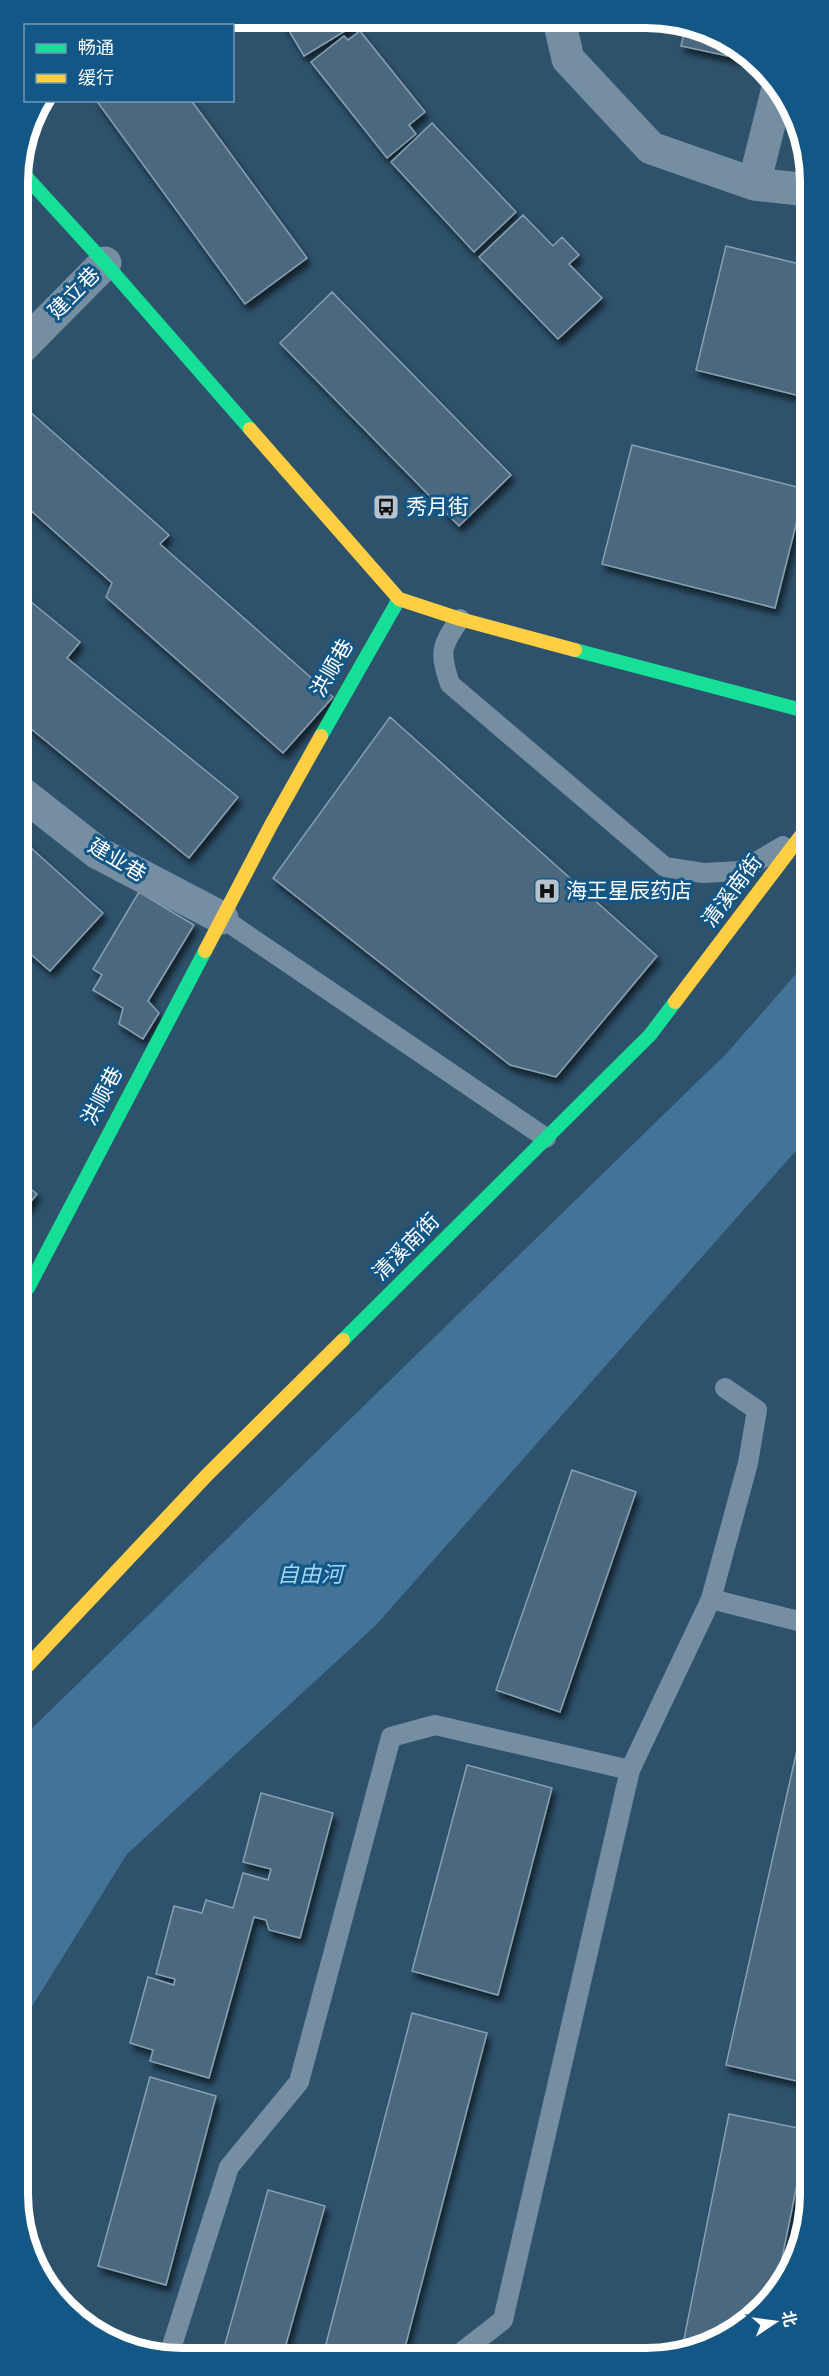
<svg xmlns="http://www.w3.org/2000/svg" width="829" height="2376" viewBox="0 0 829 2376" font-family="Ubuntu,'Noto Sans SC',sans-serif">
<defs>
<filter id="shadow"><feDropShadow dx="3.5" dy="6" stdDeviation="3" flood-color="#0009"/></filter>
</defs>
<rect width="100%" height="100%" fill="#2e526c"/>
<!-- water -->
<path fill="#437497" d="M809,959V1136L376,1625L127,1854L21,2024V1739L727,1053Z"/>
<!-- building -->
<path fill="#4b687e" stroke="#88a0b0" stroke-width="1.5" filter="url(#shadow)" d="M282,19H351L355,25L304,56Z
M686,25L742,55V59L681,46Z
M360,31L425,112L409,125L416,134L387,158L311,62L344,36L348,40Z
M96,100H191L307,258L245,304Z
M432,123L516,212L474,252L391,162Z
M523,215L553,246L562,237L579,255L569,264L602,298L558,339L479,257Z
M726,246L808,266V398L696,370Z
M332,292L511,475L459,526L280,343Z
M19,402L169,535L160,544L333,697L283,753L106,597L112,583L19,500Z
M632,445L805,489L775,608L602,564Z
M19,592L80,642L67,658L238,797L189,858L19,719V699L24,694L19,690Z
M390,717L657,956L556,1077L510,1065L273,878Z
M19,837L103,913L50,971L19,944Z
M139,892L194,925L148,1001L159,1013L143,1039L119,1024L123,1008L93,990L102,975L93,969Z
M20,1180L37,1194L20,1215Z
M572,1470L636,1492L560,1712L496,1690Z
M810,1692V2084L726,2065Z
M467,1765L552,1788L498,1995L412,1971Z
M261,1793L333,1813L300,1938L269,1930L266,1920L254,1917L209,2078L150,2061L153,2050L130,2043L148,1977L174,1985L175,1979L156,1974L174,1906L202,1913L206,1900L233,1908L243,1873L268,1880L271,1869L243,1862Z
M412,2013L487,2033L403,2355H368L326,2344Z
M150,2077L216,2096L166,2285L98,2266Z
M729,2114L808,2130L775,2293L770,2302L729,2336L681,2354Z
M268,2190L325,2206L283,2355H222Z"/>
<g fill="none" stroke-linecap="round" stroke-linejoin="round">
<!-- lane -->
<path stroke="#758ea2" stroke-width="20" d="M460,619C441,646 439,652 450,684L665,867L703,873L741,871L783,846
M222,918L546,1138
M711,1599L810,1624
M169,2355L229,2167L299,2082L391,1737L435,1725L630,1770
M458,2355L503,2320L630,1770L711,1599L748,1463L757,1410L725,1388"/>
<!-- street -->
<path stroke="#758ea2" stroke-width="33" d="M559,20L568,59L651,148L754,184L808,190
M754,184L777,92
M19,350L105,263
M19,791L98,853L222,918"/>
<!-- fast -->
<path stroke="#16e098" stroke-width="14" d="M19,169L105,263L250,429
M575,650L809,712
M321,736L399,599
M20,1291L28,1288L205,951
M343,1340L650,1035L675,1002"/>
<!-- slow -->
<path stroke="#ffcf43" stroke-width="14" d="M250,429L399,599L460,619L575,650
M205,951L271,825L321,736
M675,1002L803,833L809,822
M20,1674L207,1475L343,1340"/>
</g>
<!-- icons -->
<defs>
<symbol id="bus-square" viewBox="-11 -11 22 22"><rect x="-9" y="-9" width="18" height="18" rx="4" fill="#b6c2cc" stroke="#135787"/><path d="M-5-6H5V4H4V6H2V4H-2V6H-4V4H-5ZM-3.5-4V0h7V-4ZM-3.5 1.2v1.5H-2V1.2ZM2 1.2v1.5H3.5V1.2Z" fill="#111"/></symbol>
<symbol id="hospital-square" viewBox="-11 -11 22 22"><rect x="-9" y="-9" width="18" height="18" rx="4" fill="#b6c2cc" stroke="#135787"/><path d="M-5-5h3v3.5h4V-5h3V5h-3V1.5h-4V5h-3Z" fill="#111"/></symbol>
</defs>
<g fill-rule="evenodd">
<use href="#bus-square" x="371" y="492" width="30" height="30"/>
<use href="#hospital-square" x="532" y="876" width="30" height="30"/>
</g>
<g text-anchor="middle" stroke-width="6" stroke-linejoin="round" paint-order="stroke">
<!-- street labels -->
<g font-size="21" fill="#fff" stroke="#135787">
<text transform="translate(74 293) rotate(-45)" y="7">建立巷</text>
<text transform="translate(332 668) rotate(-60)" y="7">洪顺巷</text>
<text transform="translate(117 860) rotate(31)" y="7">建业巷</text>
<text transform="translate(732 891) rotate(-53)" y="7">清溪南街</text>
<text transform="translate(102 1096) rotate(-62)" y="7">洪顺巷</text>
<text transform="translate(406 1247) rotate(-45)" y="7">清溪南街</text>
</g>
<!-- poi labels -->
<g font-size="21" fill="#fff" stroke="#135787" text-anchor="start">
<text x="406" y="514">秀月街</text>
<text x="566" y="898">海王星辰药店</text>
</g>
<!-- water labels -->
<g font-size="22" font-style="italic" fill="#a4d6f7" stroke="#135787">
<text x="310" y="1582">自由河</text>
</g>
</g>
<!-- crop -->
<path d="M0 0H829V2376H0ZM182 28H646A154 154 0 0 1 800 182V2194A154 154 0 0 1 646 2348H182A154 154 0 0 1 28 2194V182A154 154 0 0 1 182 28Z" fill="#135787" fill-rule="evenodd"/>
<path fill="none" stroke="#fff" stroke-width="8" d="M182 28H646A154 154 0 0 1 800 182V2194A154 154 0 0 1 646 2348H182A154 154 0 0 1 28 2194V182A154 154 0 0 1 182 28Z"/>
<!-- legend -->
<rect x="24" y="24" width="210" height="78" fill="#135787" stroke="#719ab7" stroke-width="1.5"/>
<rect x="36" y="44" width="30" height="9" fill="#16e098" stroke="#719ab7" stroke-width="1.5"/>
<text x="78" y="54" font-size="18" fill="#ffffff">畅通</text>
<rect x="36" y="74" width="30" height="9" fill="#ffcf43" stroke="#719ab7" stroke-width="1.5"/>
<text x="78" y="84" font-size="18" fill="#ffffff">缓行</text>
<!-- north arrow -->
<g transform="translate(775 2322) rotate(77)" stroke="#135787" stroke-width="4.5" paint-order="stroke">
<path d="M0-4.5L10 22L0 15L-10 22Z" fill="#ffffff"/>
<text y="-9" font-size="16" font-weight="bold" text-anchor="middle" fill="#ffffff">北</text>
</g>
</svg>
